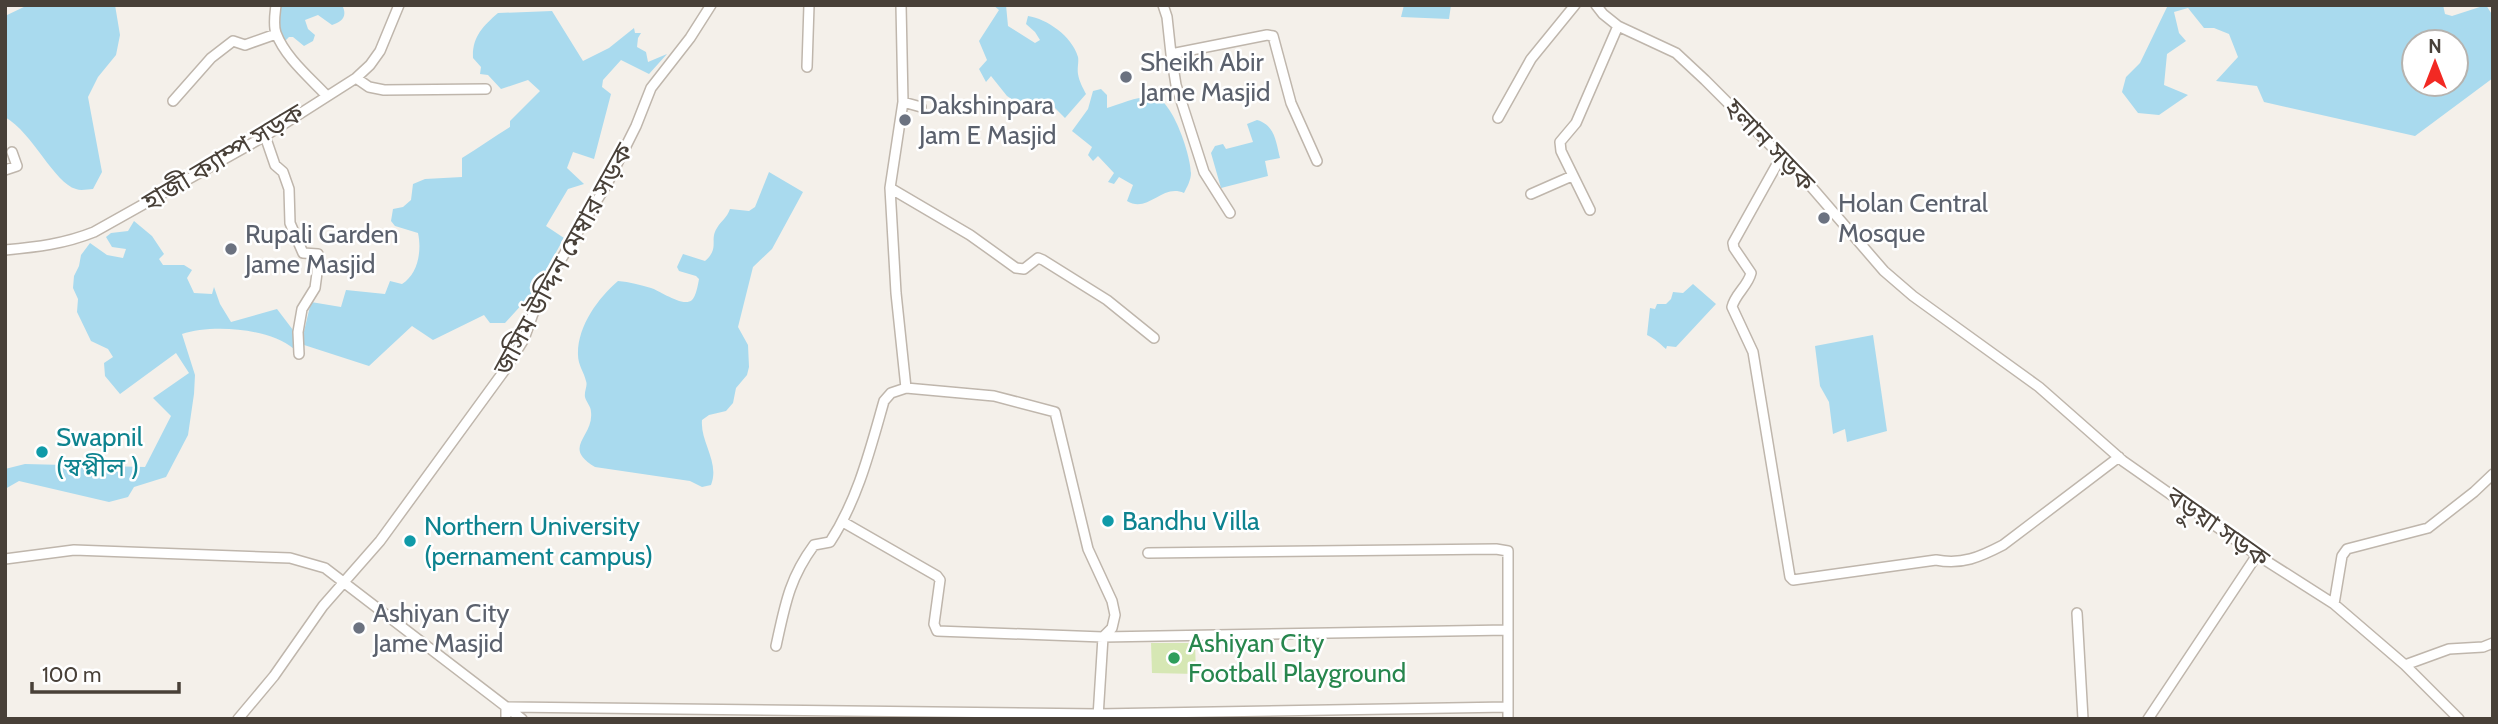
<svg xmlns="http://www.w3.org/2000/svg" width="2498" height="724" viewBox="0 0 2498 724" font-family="Cabin,'Noto Sans Bengali',sans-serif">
<rect width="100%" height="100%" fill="#f4f0ea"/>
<!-- green -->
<path fill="#d6e7b4" d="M1151,643H1195L1196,674L1152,673Z"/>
<!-- water -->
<path fill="#a9daee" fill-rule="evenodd" d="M28,5H115L120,35L116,55L98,77L88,97L102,172L93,189C88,189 81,191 76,189C54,183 33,133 5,117V16Z
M280,5H342C348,16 342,22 332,25L318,15L305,20L308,29L315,35L313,41L304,46L293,37H289L284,42L277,34Z
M993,5H1006L1008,26L1035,43L1040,40L1035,32L1026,24L1028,16C1047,19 1072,36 1078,57C1079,62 1077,68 1078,74C1079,81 1083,88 1086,94L1065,118L1055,108L1027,109L1007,96L991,76L986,82L979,69L987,60L979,41L999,10Z
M1404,5H1451L1449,19L1401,17Z
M2168,5H2443L2445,14L2452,16L2486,5L2493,16V78L2415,136L2264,102L2257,86L2216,81L2238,57L2229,34L2214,28H2204L2188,8L2174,12L2179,33L2186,41L2167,54L2164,85L2188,95L2159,115L2138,113L2122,92L2126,77L2140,63ZM2414,42H2456V84H2414Z
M552,11L583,61L609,48L634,28L635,33H641L638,38L637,47L646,52L648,62L667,54L649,74L621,60L603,80L602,87L611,94L594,159L573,152L567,168L584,184L568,189L546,226L564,238L535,290L505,323H490L484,315L433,340L412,326L369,366L301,344L311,302L341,307L346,290L385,294L390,281L402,284C418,274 422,251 418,233L395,226L391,221L393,209L403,207L411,200L413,184L425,179L462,177V158C479,148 493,137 510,127V121L540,91L528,80L501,89L488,75L480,74L481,67L473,58C472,37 483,26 498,13Z
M1101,89L1107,95V108C1120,104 1140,95 1155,97C1173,101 1191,156 1191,173C1191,180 1187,187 1184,193C1162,183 1148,214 1127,201L1133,185L1119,177L1114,184L1108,182L1114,173L1098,156L1093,161L1088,155L1092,147L1072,131L1088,109L1093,91Z
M1257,120C1275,125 1276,142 1280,158L1265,161L1268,176L1221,188L1211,153L1215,146L1223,144L1226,149L1253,142L1247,124Z
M769,172L803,192L772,249L753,267L738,327L748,345L749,367L747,375L736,388L733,403L726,411L709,415L702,420C700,442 720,462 711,485L702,487L690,481L595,467C561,447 594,437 591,412C591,406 586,402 585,397C584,391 588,386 586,381C584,372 578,365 578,355C577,327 598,298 618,281C630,282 640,285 651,288C659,290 683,308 692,300C696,296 698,285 699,279L696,276L679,271L677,267L683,254L705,261C720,248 709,240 717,228C721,221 727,218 730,209L749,211L755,207Z
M134,221L152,236L164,254L159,259L163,265H184L192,270L187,278L194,293L212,294L214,287L220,304L231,322L277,309L293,330L294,349C269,328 212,324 182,334L195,375L194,394L188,435L166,477L134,487L128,497L109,502L19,481L5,489V469L25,464L145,467L171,416L153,398L189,373L176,353L120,394L105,376L104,363L113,357L108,349L91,341L77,312L78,299L73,288L74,276L79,266L81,255L90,243L107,255L123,258L126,249L112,247L106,237L111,233L128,231Z
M1693,284L1716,304L1676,347L1667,346L1666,349C1659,343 1657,340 1647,335L1650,308L1655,309L1657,304H1666L1671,299L1673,292L1683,293Z
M1873,335L1887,431L1847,442L1845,429L1833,434L1829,402L1820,386L1815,346Z"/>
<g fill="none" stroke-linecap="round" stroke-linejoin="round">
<defs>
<path id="minor" d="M276,5C275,14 273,25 276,33C285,57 309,77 326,95
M1163,5L1167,17L1171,54L1267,35L1273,36L1291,103L1317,161
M1596,5L1603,14L1618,26L1676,53L1705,80L1808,183L1884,271L1913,296L2039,387L2123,461L2257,555L2334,604L2405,665L2459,719
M1171,54L1176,85L1204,172L1230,213
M807,67L809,5
M356,78L369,87L384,90L486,89
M173,101L211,58L233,41L245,45L276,34
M903,102L921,107
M1498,118L1531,59L1575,5
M265,136L275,165L283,172L289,189L290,223L303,253L318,254L319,258L315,288L302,309L298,332L299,354
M1781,157L1733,243L1734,248L1751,273C1748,286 1735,294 1732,307L1753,352L1790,577L1793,580L1936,560C1962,565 1980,557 2003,545L2119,457
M5,170L17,166L12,152
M890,188L970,235L1016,268L1024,269L1038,258L1043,260L1107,300L1154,338
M1531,194L1572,176
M1590,210L1561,151L1560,142L1576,123L1618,26
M5,250C37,247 64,244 94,232L265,136L356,78L370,65L380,51L399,5
M906,388L994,396L1055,412L1088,549L1112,601L1115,615L1112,628L1103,637L1098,717
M843,522L937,576L940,580L934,624L937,631L1103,637L1508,630
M1148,553L1496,549L1508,551V719
M5,559L74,550L290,558L325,568L522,719
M2334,604L2342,556L2347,549L2428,528L2474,492L2493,474
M2077,613L2083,719
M776,646C785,605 789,579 814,545L830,542C858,499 870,450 884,401L891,393L906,388L896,293L890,188L903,102L901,5
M2405,665L2449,649L2483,647L2493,643
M238,719L274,676L323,606L380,541L504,371L524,339L540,294L607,184L636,126L651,88L690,38L711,5
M506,719V707L1098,714L1508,707
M2148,719L2257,555"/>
</defs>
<!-- minor casing -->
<use href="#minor" stroke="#bfb6ac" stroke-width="12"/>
<!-- minor -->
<use href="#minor" stroke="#fff" stroke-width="9"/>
</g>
<!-- markers -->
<g fill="#6b7280" stroke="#fff" stroke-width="2.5">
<circle cx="1126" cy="77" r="7"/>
<circle cx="905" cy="120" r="7"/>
<circle cx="1824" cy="218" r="7"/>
<circle cx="231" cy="249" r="7"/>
<circle cx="359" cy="628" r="7"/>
</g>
<g fill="#0f9aa8" stroke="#fff" stroke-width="2.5">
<circle cx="42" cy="452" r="7"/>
<circle cx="1108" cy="521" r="7"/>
<circle cx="410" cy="541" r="7"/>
</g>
<circle fill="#2e9e5b" stroke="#fff" stroke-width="2.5" cx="1174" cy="658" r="7"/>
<g text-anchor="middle" stroke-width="5" stroke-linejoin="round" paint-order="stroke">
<!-- worship labels -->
<g font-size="26" fill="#5b616d" stroke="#fff" text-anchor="start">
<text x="1140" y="71">Sheikh Abir<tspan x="1140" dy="30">Jame Masjid</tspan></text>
<text x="919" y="114">Dakshinpara<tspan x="919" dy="30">Jam E Masjid</tspan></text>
<text x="1838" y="212">Holan Central<tspan x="1838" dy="30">Mosque</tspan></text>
<text x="245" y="243">Rupali Garden<tspan x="245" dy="30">Jame Masjid</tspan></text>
<text x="373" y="622">Ashiyan City<tspan x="373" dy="30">Jame Masjid</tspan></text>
</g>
<!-- street labels -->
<g font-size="26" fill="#484038" stroke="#fff">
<text transform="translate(1770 145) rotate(46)" y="9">হলান সড়ক</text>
<text transform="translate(223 157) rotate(-31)" y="9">হাজী ক্যাম্প সড়ক</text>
<text transform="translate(563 259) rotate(-61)" y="9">জসিম উদ্দিন মেম্বার সড়ক</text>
<text transform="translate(2218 527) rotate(35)" y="9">বড়ুয়া সড়ক</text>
</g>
<!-- culture labels -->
<g font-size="26" fill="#0d838f" stroke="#fff" text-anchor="start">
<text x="56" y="446">Swapnil<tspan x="56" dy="30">(স্বপ্নীল )</tspan></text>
<text x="1122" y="530">Bandhu Villa</text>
<text x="424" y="535">Northern University<tspan x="424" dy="30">(pernament campus)</tspan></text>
</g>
<!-- leisure labels -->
<g font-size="26" fill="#27864d" stroke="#fff" text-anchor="start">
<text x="1188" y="652">Ashiyan City<tspan x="1188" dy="30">Football Playground</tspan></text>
</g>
</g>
<!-- border -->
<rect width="2498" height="724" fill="none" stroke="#484038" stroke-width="14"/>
<!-- north arrow -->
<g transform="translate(2435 63)"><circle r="33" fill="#ffffff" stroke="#b6b3af" stroke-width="2"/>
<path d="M0-5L12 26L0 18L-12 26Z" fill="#f22923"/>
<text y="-10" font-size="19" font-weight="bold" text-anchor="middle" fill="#484038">N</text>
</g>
<!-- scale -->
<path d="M32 682v10h147v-10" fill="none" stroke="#484038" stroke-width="3.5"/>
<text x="42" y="682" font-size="21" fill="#484038" stroke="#ffffff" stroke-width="5" paint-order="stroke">100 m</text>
</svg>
